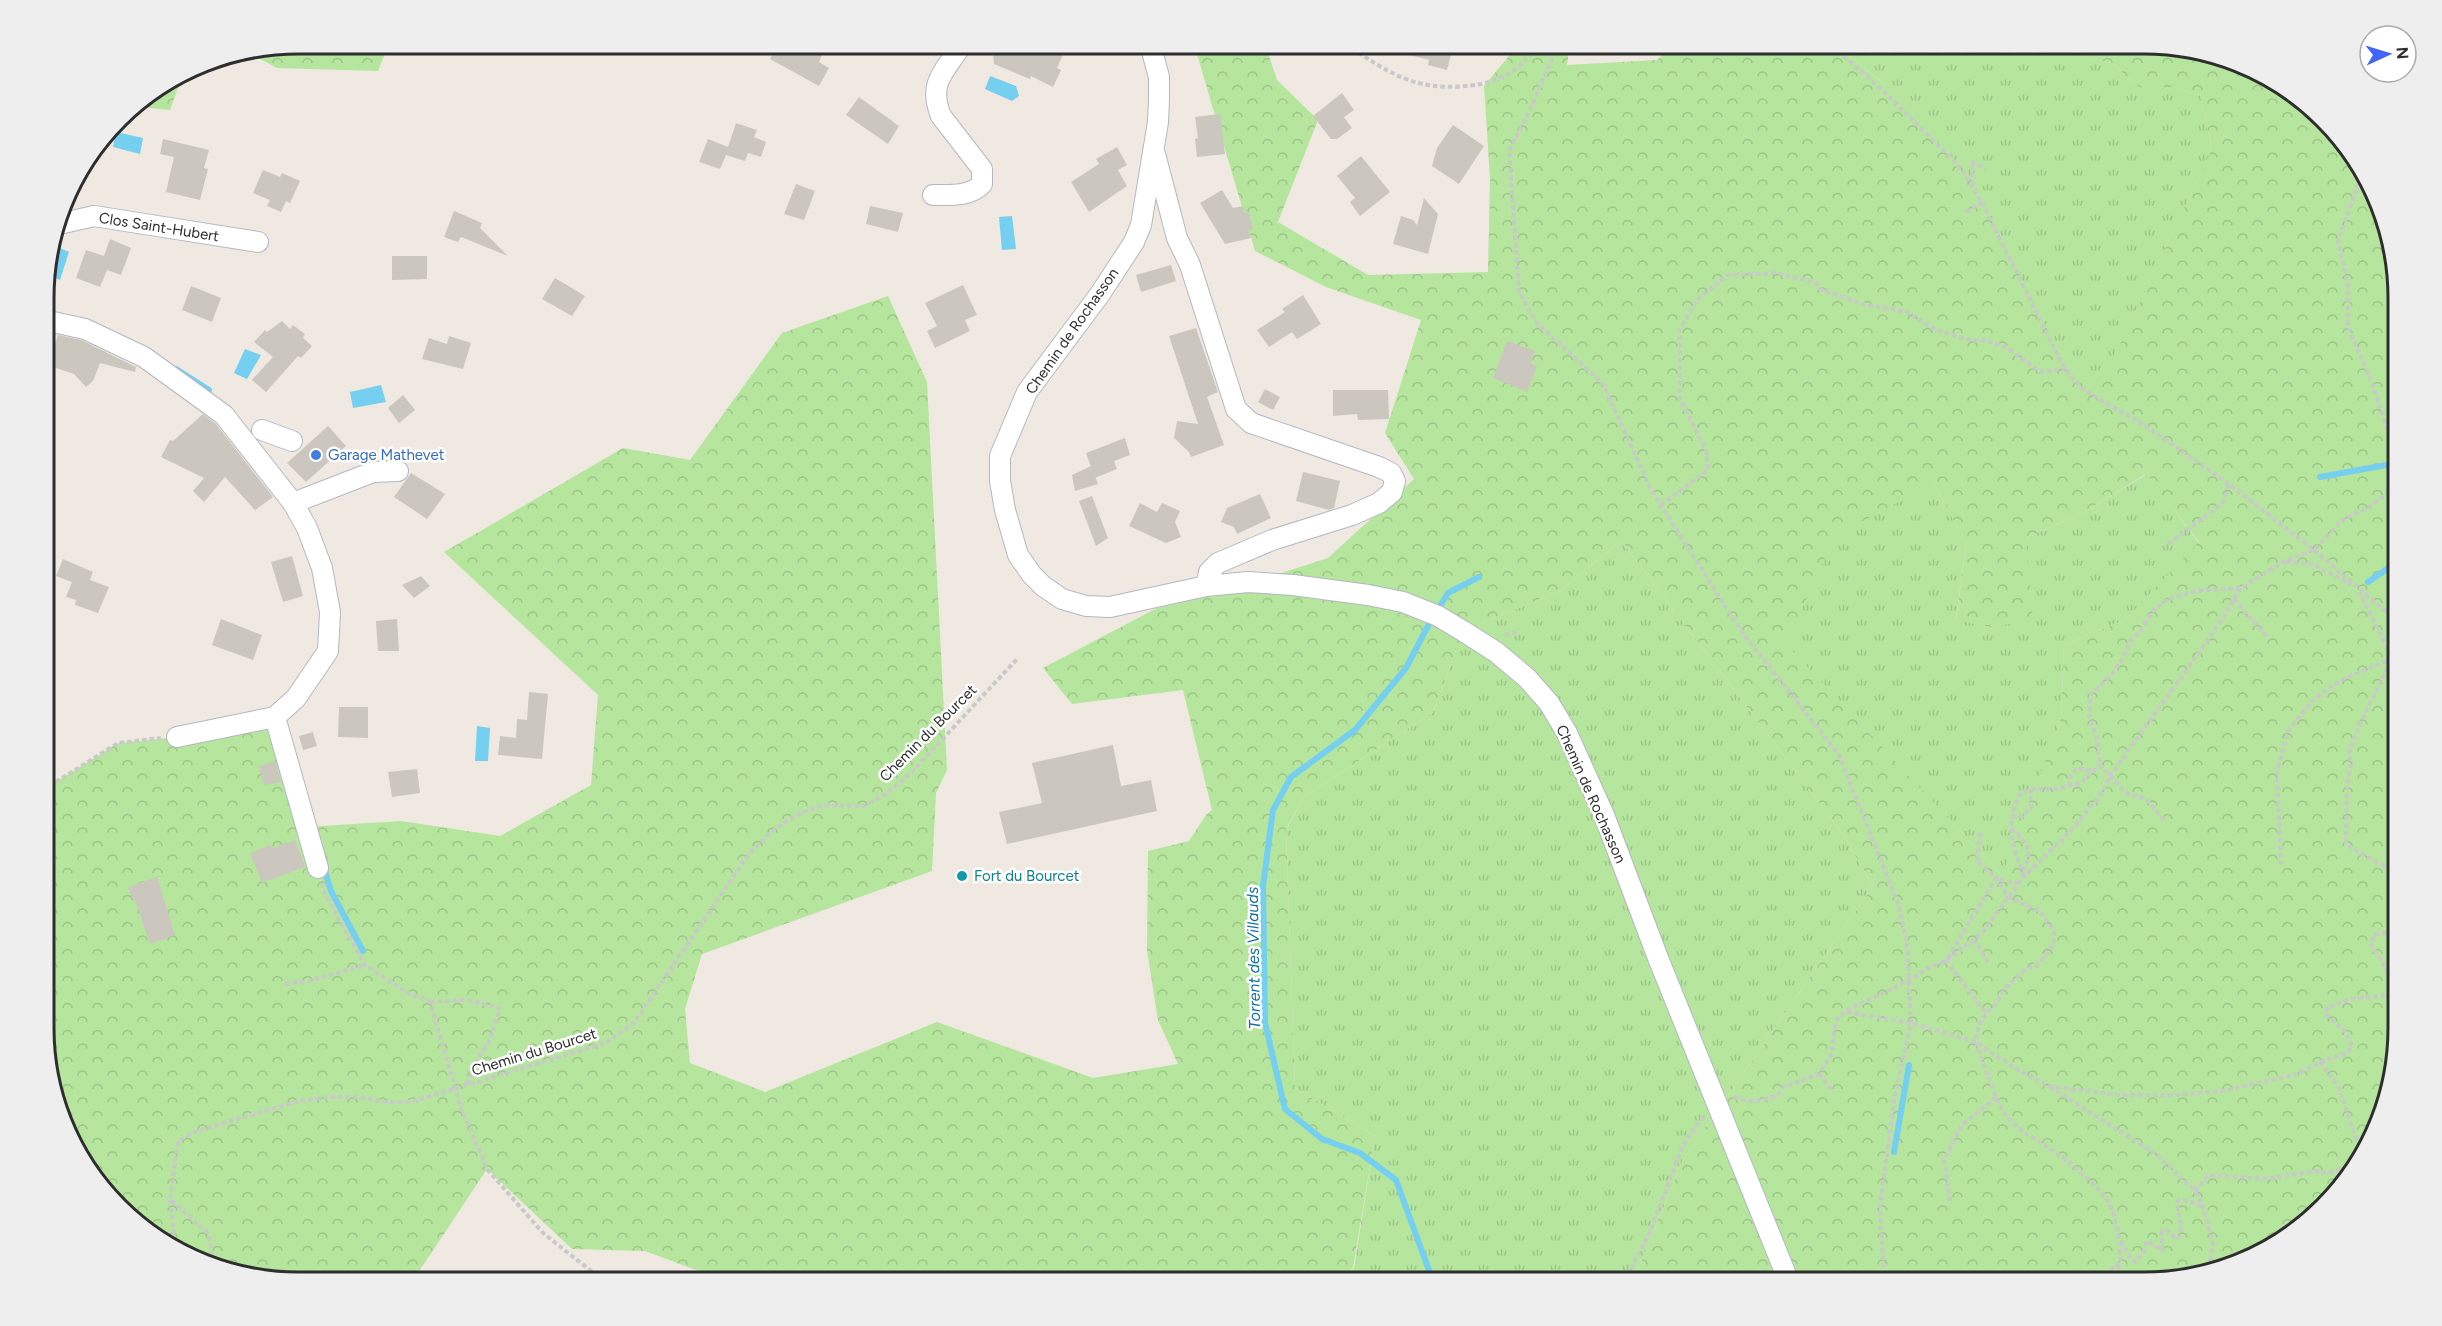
<svg xmlns="http://www.w3.org/2000/svg" width="2442" height="1326" viewBox="0 0 2442 1326" font-family="Figtree,sans-serif">
<defs>
<pattern id="grass-tufts" width="24" height="20" patternUnits="userSpaceOnUse" patternTransform="scale(1.5)"><rect width="24" height="20" fill="#b6e59e"/><path d="M3 7l-1-3M5 7V3M7 7l1-3M15 17l-1-3M17 17v-4M19 17l1-3" fill="none" stroke="#9dc588"/></pattern>
<pattern id="forest-crowns" width="20" height="18" patternUnits="userSpaceOnUse" patternTransform="scale(1.5)"><rect width="20" height="18" fill="#b6e59e"/><path d="M2 6a3 3 0 1 1 6 0M12 15a3 3 0 1 1 6 0" fill="none" stroke="#9dc588"/></pattern>
</defs>
<rect width="100%" height="100%" fill="#efe9e1"/>
<!-- grass -->
<path fill="url(#grass-tufts)" d="M1835,44H2082V57L2112,63L2139,87H2174L2200,95L2212,149L2096,396L2058,350L1884,84Z
M2147,474L2199,543L2125,620L2064,645L2061,719L2003,877L1785,644L1835,535L1934,483L1966,544L1956,619L1990,627L2026,538L2083,513Z
M1621,540L1842,833L1873,886L1682,1162L1633,1282H1341L1354,1268L1375,1136L1295,1088L1286,830L1304,797L1433,712L1463,631L1562,590Z"/>
<!-- forest -->
<path fill="url(#forest-crowns)" fill-rule="evenodd" d="M298,44H389L378,71L277,68L249,53Z
M1194,44H1265L1277,80L1318,120L1278,222L1368,275L1488,272L1490,178L1484,86L1519,44H1570L1567,65L1657,60L1675,44H1835L1884,84L1969,175L2058,350L2096,395L2212,149L2200,95L2174,87H2139L2112,63L2081,57L2082,44H2144L2257,70L2312,107L2355,156L2396,265L2398,1029L2372,1141L2335,1196L2285,1240L2226,1269L2161,1282H1633L1682,1162L1873,886L1842,833L1621,540L1562,590L1463,631L1433,712L1304,797L1286,829L1295,1088L1375,1136L1353,1268L1341,1282H728L645,1251L572,1249L487,1169L412,1282H298L185,1256L130,1220L87,1170L46,1062L45,792L51,785L118,743L177,737L278,712L306,827L401,821L500,836L591,785L598,695L444,552L623,448L690,460L782,333L888,296L927,382L947,770L936,793L932,871L702,954L685,1009L690,1063L765,1092L937,1022L1093,1078L1178,1064L1158,1020L1147,950L1148,851L1189,841L1206,815L1212,810L1183,690L1072,704L1043,668L1157,608L1210,596L1328,558L1414,479L1385,433L1421,320L1326,287L1255,251ZM2146,474L2199,542L2125,620L2064,645L2061,719L2002,876L1786,644L1835,536L1934,483L1966,544L1956,620L1990,627L2033,620L2026,538L2083,513Z
M183,74L170,110L130,106Z"/>
<!-- water -->
<path fill="#75cff0" d="M990,76L1016,86L1019,96L1012,101L985,89Z
M116,132L143,138L140,154L113,147Z
M1012,216L1016,249L1002,250L999,217Z
M55,246L69,252L60,280L46,274Z
M245,349L261,355L247,379L234,373Z
M381,385L386,402L353,408L350,392Z
M477,726L490,728L488,761H475Z"/>
<g fill="none" stroke-linecap="round" stroke-linejoin="round">
<!-- stream -->
<path stroke="#75cff0" stroke-width="6" d="M176,369L209,390
M2320,477L2397,463
M2368,582L2397,562
M1440,606L1448,593L1479,577
M1428,626L1406,668L1355,730L1291,777L1273,810L1263,886L1265,1023L1285,1109L1322,1139L1360,1153L1396,1180L1430,1273L1429,1282
M324,868L331,891L363,951
M1894,1152L1909,1065
M1890,1282L1891,1278"/>
</g>
<!-- building -->
<path fill="#cbc7bf" d="M778,44H799L822,55L819,62L829,68L819,86L770,59Z
M996,44H1012L1041,55L1047,44L1064,52L1057,68L1061,70L1053,87L1031,76L1030,79L994,64L993,50Z
M1387,44H1454L1447,70L1428,65L1429,60L1386,49Z
M1342,93L1354,110L1344,117L1352,128L1337,139H1331L1313,116Z
M859,97L899,126L888,144L846,115Z
M1220,114L1225,154L1197,157L1195,139L1198,138L1195,117Z
M736,123L757,130L754,137L766,142L761,157L748,153L745,161L726,155L720,169L699,162L708,139L728,147Z
M1453,125L1484,146L1459,184L1432,166L1437,148Z
M163,139L209,150L204,168L208,169L200,200L166,192L174,157L160,154Z
M1117,147L1127,165L1118,170L1127,186L1089,212L1071,182L1099,164L1096,159Z
M1361,156L1390,192L1360,216L1350,202L1355,198L1337,176Z
M263,170L280,177L282,173L300,181L290,203L286,201L281,212L267,206L270,200L253,193Z
M796,184L815,191L804,220L784,214Z
M1222,190L1233,208L1243,206L1244,213L1249,212L1253,230L1249,231L1251,238L1225,244L1200,203Z
M1424,198L1438,214L1428,254L1393,244L1401,216L1413,220L1417,225Z
M870,206L903,213L898,232L866,224Z
M454,211L482,223L480,228L508,256L461,237L458,242L444,237Z
M110,239L131,248L121,275L107,270L100,287L76,278L86,250L104,256Z
M392,256H427V279L392,280Z
M1171,265L1176,281L1141,292L1136,275Z
M555,278L585,296L572,316L542,299Z
M963,285L977,315L965,320L970,331L935,348L927,331L937,326L925,303Z
M191,286L221,298L212,322L182,310Z
M1303,295L1321,324L1297,339L1292,332L1269,347L1257,330L1285,312L1282,309Z
M282,321L290,329L293,325L305,334L303,338L312,346L301,358L298,356L266,392L252,380L273,357L254,342L265,330L267,332Z
M1196,328L1218,392L1207,397L1224,445L1191,457L1189,452L1174,438L1177,421L1198,424L1169,336Z
M58,335L81,340L136,367L135,372L100,363L93,381L86,387L74,374L44,364V344L54,347Z
M449,336L471,343L463,369L422,359L429,338L447,344Z
M1507,341L1535,351L1531,363L1537,366L1527,392L1493,378Z
M1265,389L1280,397L1273,410L1258,402Z
M1333,390H1388L1389,419L1358,420L1357,414L1333,416Z
M403,395L415,410L399,423L388,408Z
M203,414L216,424L273,497L255,510L225,477L204,502L193,491L204,478L161,457L170,440L173,441Z
M328,426L346,446L306,482L287,463Z
M1125,438L1130,455L1114,461L1117,469L1095,478L1086,453Z
M1091,466L1098,484L1075,491L1072,475Z
M1303,472L1340,481L1334,508L1329,510L1296,501Z
M411,473L445,494L427,519L394,497Z
M1260,494L1271,518L1237,534L1234,527L1221,522L1227,508Z
M1092,496L1108,538L1096,546L1079,501Z
M1140,503L1157,512L1162,503L1180,511L1175,522L1181,537L1166,543L1129,526Z
M292,556L303,596L283,602L271,562Z
M63,559L93,572L90,580L109,587L98,613L75,605L76,600L66,597L72,582L56,576Z
M421,576L430,586L414,598L402,585Z
M221,619L262,635L253,660L212,645Z
M397,619L399,651H378L376,621Z
M529,692L548,694L542,759L498,755L500,736L516,738L517,719L527,720Z
M339,707H368V738L338,737Z
M313,732L317,746L303,750L299,736Z
M1113,745L1121,786L1151,780L1157,811L1007,844L999,812L1042,803L1032,763Z
M275,761L281,782L264,785L259,766Z
M417,769L420,793L392,797L388,772Z
M295,840L305,867L262,883L250,853L271,845L272,848Z
M157,877L175,935L150,944L135,900L133,901L128,887Z"/>
<g fill="none" stroke-linecap="round" stroke-linejoin="round">
<defs>
<path id="minor" d="M1150,44L1159,77V99L1158,122L1141,225L1134,242L1100,294L1027,392L1000,456V481L1005,510L1018,555L1032,575L1043,586L1062,599L1086,606L1110,607L1206,586L1248,582L1293,585L1368,595L1403,602L1438,616L1463,631L1496,652L1527,678L1549,703L1567,733L1604,815L1658,958L1789,1282
M1155,154L1177,238L1190,265L1236,409L1251,423L1379,467L1391,473L1395,481L1392,492L1379,503L1352,515L1272,540L1218,563L1209,572L1206,586
M933,195C949,195 970,197 982,184V169L941,116C927,81 946,71 962,44
M59,224L94,216L258,242
M44,320L85,329L144,357L224,415L293,503L307,528L322,568L330,612L328,651L296,698L275,717L177,737
M262,430L292,441
M293,503L373,472L398,471
M275,717L318,868"/>
</defs>
<!-- minor casing -->
<use href="#minor" stroke="#b4b7c1" stroke-width="22"/>
<!-- path -->
<path stroke="#c9c9c9" stroke-width="4" stroke-dasharray="4.5 3" stroke-linecap="butt" d="M1346,44C1387,72 1414,91 1466,86C1479,85 1494,82 1506,75C1520,68 1529,55 1540,44
M1558,44L1530,110L1509,151L1519,292L1537,323L1603,384L1650,488L1741,631L1839,755L1899,906L1907,944L1911,1023L1894,1101L1880,1205L1884,1282
M1825,44L1838,51L1883,91L1952,159L1964,173L1982,203L2061,362L2073,379L2087,392L2144,425L2229,484L2314,550L2397,621
M1973,185L1972,162L1986,169
M1966,212L1982,203
M1661,505L1708,470L1706,450L1680,399V330L1697,300L1727,275L1777,273L1817,283L1820,289L1863,304L1906,312L1936,330L1973,341L1980,339L2006,347L2040,372L2065,369
M2168,544L2222,504L2229,484
M2286,562L2313,564L2351,585
M2359,591L2397,668
M2234,599L2268,638
M1505,635L1517,632
M2397,657L2392,659L2359,725L2349,753L2351,765L2347,786L2346,843C2362,857 2381,862 2398,874
M2069,786L2070,777L2077,768L2095,771
M45,792L51,785L118,743L161,738
M2011,817L2022,816L2031,807V789
M2164,820L2146,799L2126,793L2100,765L2097,738L2089,716L2091,694L2110,676L2121,661L2130,642L2141,630L2152,612L2167,599L2196,591L2241,588L2283,562L2314,550L2342,520L2369,507L2388,493L2395,472L2393,447L2373,385L2348,327V285L2338,241L2362,173
M2011,829C2029,843 2034,852 2022,872
M1980,833L1977,861L1996,878L2008,897L2040,911L2054,932V943L2040,962L2022,972L2004,989L1996,1004L1986,1013
M2281,865L2277,772L2288,731L2314,699L2343,679L2392,659
M2024,876C2011,842 2006,830 2019,795L2031,789H2059L2081,783L2100,765
M322,883L325,894L365,965L408,993L430,1002L461,1108L487,1169L543,1233L605,1282
M2019,883L2007,882L1996,878L1946,961L1986,1013C1971,1036 1976,1044 1985,1068C1992,1085 1997,1104 2008,1118C2020,1132 2035,1138 2049,1148C2069,1162 2093,1180 2107,1200C2118,1217 2119,1243 2121,1262L2096,1282
M1974,939L1988,962
M285,984L309,981L365,965
M430,1002L466,1000L500,1008L490,1040L479,1057L466,1085
M1847,1012L1911,1023L1975,1042L2017,1069L2048,1086L2119,1095H2174L2222,1091L2298,1074L2320,1062L2348,1053L2352,1046L2346,1032L2325,1014L2327,1007L2352,999L2382,996L2392,989C2389,965 2380,963 2370,943L2375,934L2398,932
M2320,1062L2339,1088L2350,1122L2363,1154
M1819,1074L1834,1092
M2050,1087L2156,1154L2195,1191L2203,1207L2213,1244L2209,1267L2202,1274
M1734,1097L1748,1101L1763,1100L1778,1095L1783,1087L1819,1074L1831,1055L1836,1021L1845,1011L1908,981L1930,967L1946,961L1982,933L2024,876L2066,836L2100,796L2110,776L2211,636L2241,588
M2195,1191L2209,1175L2266,1179L2315,1171L2329,1173L2348,1166L2360,1148
M170,1200L174,1228L173,1248
M1950,1201L1944,1160L1962,1125L1997,1097
M2121,1241L2131,1259L2135,1262L2143,1253L2147,1241L2162,1250V1231H2167L2177,1239C2186,1227 2176,1214 2177,1201L2185,1200L2203,1207
M213,1263L209,1234L170,1199L178,1141L197,1131L299,1101L329,1097H358L384,1102H411L605,1043L634,1023L748,855L777,827L801,813L823,805L863,806L885,795L912,772L1018,658
M1624,1282L1649,1234L1683,1145L1704,1116
M2110,1282L2119,1266"/>
<!-- minor -->
<use href="#minor" stroke="#fff" stroke-width="20"/>
</g>
<!-- markers -->
<circle fill="#3f7fe0" stroke="#fff" stroke-width="2" cx="316" cy="455" r="6"/>
<circle fill="#0f9aa8" stroke="#fff" stroke-width="2" cx="962" cy="876" r="6"/>
<g text-anchor="middle" stroke-width="5" stroke-linejoin="round" paint-order="stroke">
<!-- street labels -->
<g font-size="15" fill="#2e2e2e" stroke="#fff">
<text transform="translate(159 227) rotate(9)" y="5">Clos Saint-Hubert</text>
<text transform="translate(1072 331) rotate(-55)" y="5">Chemin de Rochasson</text>
<text transform="translate(928 733) rotate(-45)" y="5">Chemin du Bourcet</text>
<text transform="translate(1591 794) rotate(66)" y="5">Chemin de Rochasson</text>
<text transform="translate(534 1052) rotate(-17)" y="5">Chemin du Bourcet</text>
</g>
<!-- shop labels -->
<g font-size="15" fill="#366cbe" stroke="#fff" text-anchor="start">
<text x="328" y="460">Garage Mathevet</text>
</g>
<!-- culture labels -->
<g font-size="15" fill="#0d838f" stroke="#fff" text-anchor="start">
<text x="974" y="881">Fort du Bourcet</text>
</g>
<!-- water labels -->
<g font-size="16" font-style="italic" fill="#0d6fa3" stroke="#fff">
<text transform="translate(1253 958) rotate(-91)" y="6">Torrent des Villauds</text>
</g>
</g>
<!-- crop -->
<path d="M0 0H2442V1326H0ZM298 54H2144A244 244 0 0 1 2388 298V1028A244 244 0 0 1 2144 1272H298A244 244 0 0 1 54 1028V298A244 244 0 0 1 298 54Z" fill="#eee" fill-rule="evenodd"/>
<path fill="none" stroke="#2e2e2e" stroke-width="3" d="M298 54H2144A244 244 0 0 1 2388 298V1028A244 244 0 0 1 2144 1272H298A244 244 0 0 1 54 1028V298A244 244 0 0 1 298 54Z"/>
<!-- north arrow -->
<g transform="translate(2388 54) rotate(86)"><circle r="28" fill="#ffffff" stroke="#ababab" stroke-width="1.5"/>
<path d="M0-4.5L10 22L0 15L-10 22Z" fill="#4264fb"/>
<text y="-9" font-size="16" font-weight="bold" text-anchor="middle" fill="#2e2e2e">N</text>
</g>
</svg>
